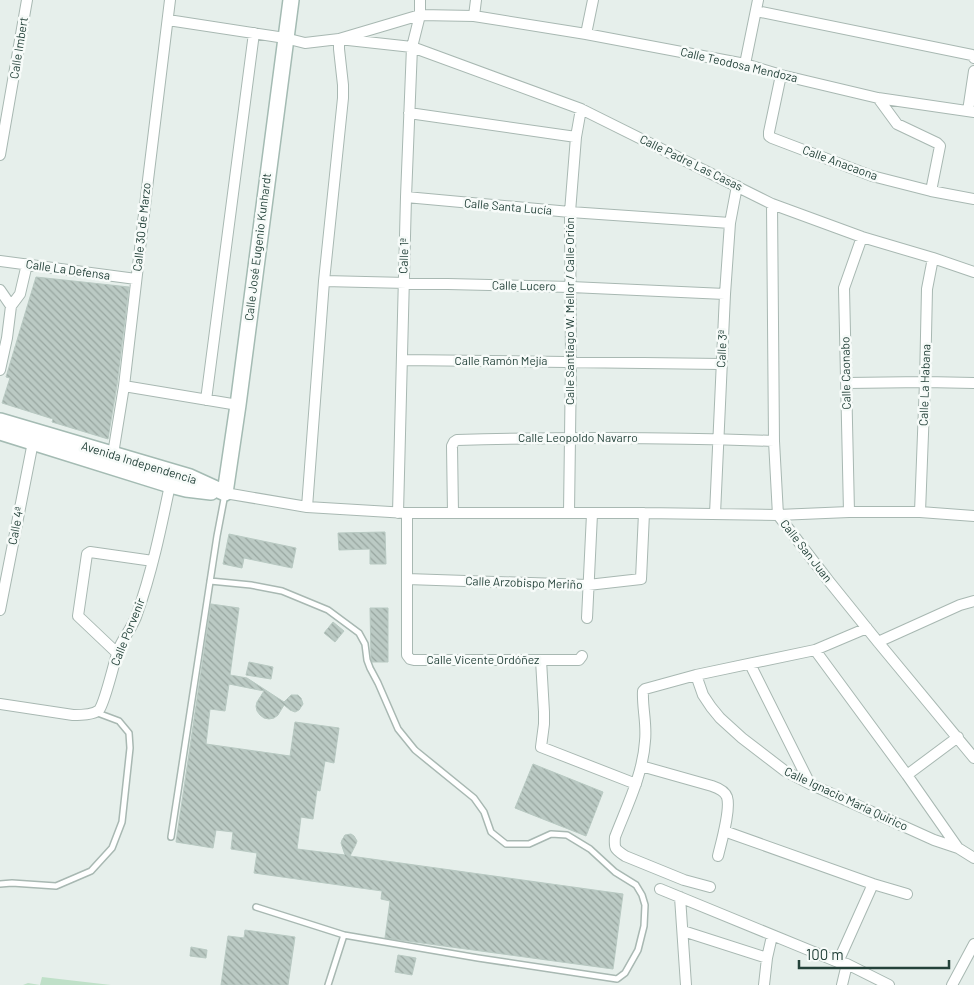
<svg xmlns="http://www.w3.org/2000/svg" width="974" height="985" viewBox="0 0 974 985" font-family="Barlow,sans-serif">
<defs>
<pattern id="building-back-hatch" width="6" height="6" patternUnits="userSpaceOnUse" patternTransform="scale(1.25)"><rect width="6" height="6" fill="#bbcac4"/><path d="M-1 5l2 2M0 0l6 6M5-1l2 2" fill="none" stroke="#98a6a0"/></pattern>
</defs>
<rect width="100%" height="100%" fill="#e6efeb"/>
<!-- pitch -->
<path fill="#bfe0c8" d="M42,977L111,985H23L28,983L40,985Z"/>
<!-- building -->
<path fill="url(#building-back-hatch)" stroke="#b8c9c2" d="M36,277L129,287L117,385L108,439L52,422L53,419L2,403L10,378L6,377Z
M385,532L386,564H370V549L339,550L338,533Z
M229,534L296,548L292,568L244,558L242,568L223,564Z
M211,604L239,608L230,675L247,678L284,702L291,695H298L301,698L303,704L299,710L295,712L290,710L284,705L278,715L274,718L269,719L264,718L260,715L257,711L256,706L257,702L264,691L229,684L225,711L210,709L206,744L290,756L295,722L339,728L334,763L325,761L320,791L317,790L313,819L301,817L297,849L345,855L341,843L342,840L345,835L351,834L354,836L357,841L356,844L350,856L623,894L613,969L385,938L390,901L381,899L382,891L254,873L257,853L231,849L233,832L216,830L213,848L176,842Z
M370,608H388V662H372L371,659Z
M333,622L344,631L335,642L324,633Z
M249,662L273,667L271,679L246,675Z
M533,764L603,792L586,836L515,808Z
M245,930L295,937L288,985H221L228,936L244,938Z
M191,947L207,950L206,958L190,956Z
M398,955L416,958L412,975L395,972Z"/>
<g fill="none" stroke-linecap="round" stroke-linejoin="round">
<defs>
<path id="lane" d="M210,581L251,585L282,591L328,610L359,633L365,644L367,660L370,668L378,683L398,729L415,750L474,798L484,812L491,832L506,844H529L551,834L567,835L590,849L615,872L636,885L642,895L645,905L644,926L638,950L625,973L617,979L478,958L344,935L256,907
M171,837L217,536L225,494
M0,884L12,883L56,886L91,871L112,848L122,822L130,748L129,733L119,721L95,712
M328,985L344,935"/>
<path id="street" d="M756,11L972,55L974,58
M474,16L476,0
M168,20L285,38L305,43L339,39L412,47L581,109L772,204L862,237L933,258L974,272
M586,34L593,0
M745,64L758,0
M781,75L769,132V136L772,138L872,176L931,191L974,199
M878,98L897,124L937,143L940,146L931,191
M968,111L974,71
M409,113L576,137
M0,155L27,0
M406,197L570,212L730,223
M772,204L774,441L778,515L828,580L878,642L974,758
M0,261L136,279
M324,281L571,287L725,294
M0,290L11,306L7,338L0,370
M11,306L20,294L27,264
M402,360L721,364
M847,383L925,382L974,383
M124,386L238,405
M206,400L254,33
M113,454L124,386L148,180L170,0
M225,493L307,507L407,513H644L778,515L849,512H920L974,516
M307,507L324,281L343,98V85L339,49V39L420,15L474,16L586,34L745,64L781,75L878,98L974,112
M849,512L844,288L862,237
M920,512L925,382L927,289L933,258
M398,513L406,197L412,47L420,15V0
M407,513V655L410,659L414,660H579L582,656
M453,513L452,446L454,442L457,440C563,437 668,437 774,441
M569,513L571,361L570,212L576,137L581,109
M715,514L725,294L730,223L737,186
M407,579L588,585L641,579L644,513
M0,610L33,442
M587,618L592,514
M878,642L960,605L974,601
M815,650L907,775L958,848
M117,653L78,616L87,554L90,552L153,561
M541,660L544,712V724L541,747L636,784
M750,664L810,784
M696,675L703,695L711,707L720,718L742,738L785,771L810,784L934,840L958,848L974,858
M0,704L73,715C81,715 93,715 99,710C105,703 114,662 118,651C122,638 133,628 137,614C152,572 161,528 170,485
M641,766L712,786C718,788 725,791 727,797C731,810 721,843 718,856
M907,775L958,737
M724,831L873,884L907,894
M710,887L684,880L625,856C615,849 614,849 615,837C627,806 643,774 645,741C647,724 642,707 643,691L645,689L696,675L815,650L867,628
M660,889L838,962L847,964L889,985
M680,897L686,985
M683,931L767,958
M838,962L873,884
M764,985L767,958L772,936
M842,985L847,964
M952,985L974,944"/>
<path id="secondary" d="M0,421L190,477L225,493
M0,432L170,485L186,489L211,492
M225,493L238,405L291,0"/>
</defs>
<!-- lane casing -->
<use href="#lane" stroke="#a8b8b2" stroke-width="8"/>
<!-- street casing -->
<use href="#street" stroke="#a8b8b2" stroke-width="12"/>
<!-- secondary casing -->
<use href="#secondary" stroke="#a4bbb3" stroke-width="18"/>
<!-- lane -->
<use href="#lane" stroke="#fff" stroke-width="5"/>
<!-- street -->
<use href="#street" stroke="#fff" stroke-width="10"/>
<!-- secondary -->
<use href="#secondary" stroke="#fff" stroke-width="15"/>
</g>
<g text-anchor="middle" stroke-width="5" stroke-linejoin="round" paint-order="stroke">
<!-- street labels -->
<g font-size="12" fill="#24423a" stroke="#f7fbf9">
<text transform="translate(19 48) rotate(-81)" y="4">Calle Imbert</text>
<text transform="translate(739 65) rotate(13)" y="4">Calle Teodosa Mendoza</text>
<text transform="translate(691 163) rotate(26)" y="4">Calle Padre Las Casas</text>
<text transform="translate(840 163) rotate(20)" y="4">Calle Anacaona</text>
<text transform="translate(508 207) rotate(5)" y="4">Calle Santa Lucía</text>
<text transform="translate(142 227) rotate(-84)" y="4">Calle 30 de Marzo</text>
<text transform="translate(258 247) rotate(-83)" y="4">Calle José Eugenio Kunhardt</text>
<text transform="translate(404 256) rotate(-88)" y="4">Calle 1ª</text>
<text transform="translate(68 270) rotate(8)" y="4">Calle La Defensa</text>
<text transform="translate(524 286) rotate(1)" y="4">Calle Lucero</text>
<text transform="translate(570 311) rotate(-90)" y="4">Calle Santiago W. Mellor / Calle Orión</text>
<text transform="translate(722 349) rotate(-87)" y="4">Calle 3ª</text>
<text x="501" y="365">Calle Ramón Mejía</text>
<text transform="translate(846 373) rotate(-91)" y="4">Calle Caonabo</text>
<text transform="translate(925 385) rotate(-88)" y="4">Calle La Habana</text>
<text x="578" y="442">Calle Leopoldo Navarro</text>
<text transform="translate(139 463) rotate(17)" y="4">Avenida Independencia</text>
<text transform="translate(16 526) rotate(-79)" y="4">Calle 4ª</text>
<text transform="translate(806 551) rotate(52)" y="4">Calle San Juan</text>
<text transform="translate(524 583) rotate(2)" y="4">Calle Arzobispo Meriño</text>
<text transform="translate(128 632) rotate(-68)" y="4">Calle Porvenir</text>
<text x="483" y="664">Calle Vicente Ordóñez</text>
<text transform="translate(846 799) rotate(25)" y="4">Calle Ignacio María Quirico</text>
</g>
</g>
<!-- scale -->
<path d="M799 960v8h150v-8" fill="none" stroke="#24423a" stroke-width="2.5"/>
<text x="806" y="960" font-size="15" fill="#24423a" stroke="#f7fbf9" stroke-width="4" paint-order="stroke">100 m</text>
</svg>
